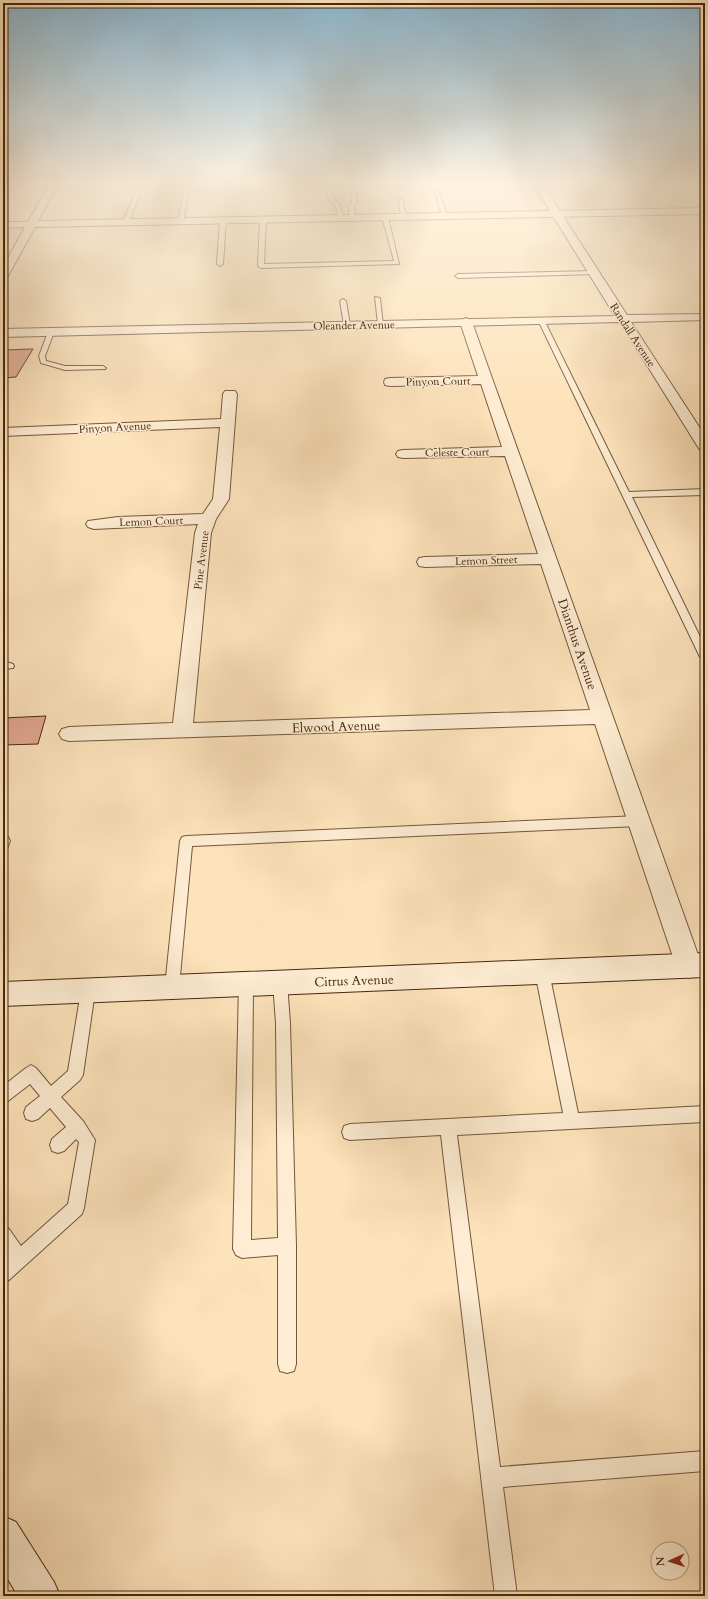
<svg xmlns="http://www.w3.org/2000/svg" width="708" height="1599" viewBox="0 0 708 1599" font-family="Cardo,serif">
<rect width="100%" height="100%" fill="#fde3bb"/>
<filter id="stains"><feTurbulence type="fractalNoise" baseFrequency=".005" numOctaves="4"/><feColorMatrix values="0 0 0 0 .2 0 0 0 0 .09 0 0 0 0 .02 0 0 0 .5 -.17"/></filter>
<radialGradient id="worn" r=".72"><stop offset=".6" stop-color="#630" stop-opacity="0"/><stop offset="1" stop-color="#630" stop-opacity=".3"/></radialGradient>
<!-- building -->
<path fill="#e2a78f" stroke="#472711" d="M33,349L16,377L3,378V350Z
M46,716L38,744L3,745V718Z"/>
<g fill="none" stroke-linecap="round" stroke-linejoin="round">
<defs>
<path id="service" d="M298,182H330L334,199L340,205L343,219L338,218L336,206L331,202L328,196L326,184H300Z
M350,182H370L355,184L357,202L354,205L355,218L352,220L349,218V205L352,202Z
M429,182H433L440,195L447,217L442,216L436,195Z
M188,185L190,186L183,222L178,221L185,187L142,188L129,222L126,224L123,222L138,186Z
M399,199L403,200L406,218L401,217Z
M385,215L388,217L399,264L261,268L258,266L260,220L263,218L266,220L264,264L394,261L382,217Z
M223,218L226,220L223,264L220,266L217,264L220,220Z
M594,271L597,273L596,274L458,278L455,276L458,274Z
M375,297L380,298L383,325L378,324Z
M343,299L346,301L350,325L347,327L344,325L340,301Z
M541,318L544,320L629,492L705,489V495L632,497L705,647V660L700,657L538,320Z
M51,330L54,332L45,356L46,361L65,366H103L106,368L105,369L65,370L41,363L39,356L48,332Z
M3,661L13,664L14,666L13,668L3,669Z
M639,816L643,818L645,821L643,824L639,826L192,846L179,987L177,992L172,994L167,992L165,987L180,841L182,837L186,836Z
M3,836L8,837L10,841L7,849L3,850Z
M542,966L547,967L549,972L578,1113L705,1106V1122L457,1135L500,1467L705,1451V1471L503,1487L517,1596H495L441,1135L350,1140L344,1138L342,1132L344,1126L350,1124L563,1113L535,972L537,967Z
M246,977L251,979L253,984L251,1240L278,1238L276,1023L273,983L275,978L280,977L285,978L287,983L290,1023L296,1246V1364L294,1371L287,1373L280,1371L278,1364V1255L242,1258L236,1255L233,1249L239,984L241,979Z
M88,984L93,986L95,991L83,1075L80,1080L61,1097L83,1121L95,1140L84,1208L82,1214L9,1280L3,1283V1262L8,1257L3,1250V1226L9,1229L21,1246L68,1204L79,1142L76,1139L64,1151L58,1153L52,1151L50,1145L52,1139L66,1127L50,1108L38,1119L32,1121L26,1119L24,1113L26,1107L40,1096L30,1084L8,1101L3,1104V1086L26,1068L31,1065L36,1068L51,1086L68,1071L81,991L83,986Z"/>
<path id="minor" d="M51,182H59L38,221L705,208V214L35,227L8,276L3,279V267L25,227L3,228V222H28Z
M466,318L470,320L472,322L702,966L698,974L689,978L680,974L676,966L595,724L69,741L62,739L59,734L62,729L69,727L173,723L195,533L198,524L94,529L88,527L86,524L88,521L118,517L203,514L213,499L220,427L3,436V428L221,419L223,394L225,391H235L237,394L229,499L216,519L211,533L193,723L590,710L541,564L425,567L419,566L417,562L419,558L425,557L538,554L505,456L403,458L398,457L396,454L398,451L403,450L502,447L481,384L390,386L385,385L384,382L385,379L390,378L478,376L460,322L462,320Z"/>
<path id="tertiary" d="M532,182H541L627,315L705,314V320L631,322L705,436V451L700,450L698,447L620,322L3,337V329L615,316Z"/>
<path id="secondary" d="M705,953V977L3,1006V982Z
M3,1516L16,1522L54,1582L60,1596H18L3,1571Z"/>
</defs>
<!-- service casing -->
<use href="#service" stroke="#74563c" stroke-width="2"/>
<!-- minor casing -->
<use href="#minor" stroke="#74563c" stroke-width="2"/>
<!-- tertiary casing -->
<use href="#tertiary" stroke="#74563c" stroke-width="2"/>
<!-- secondary casing -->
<use href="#secondary" stroke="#472711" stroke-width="2"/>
<!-- service -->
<use href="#service" fill="#feedd3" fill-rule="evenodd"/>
<!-- minor -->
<use href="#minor" fill="#feedd3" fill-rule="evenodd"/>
<!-- tertiary -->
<use href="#tertiary" fill="#feedd3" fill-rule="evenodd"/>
<!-- secondary -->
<use href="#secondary" fill="#feedd3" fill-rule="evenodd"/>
</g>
<!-- sky -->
<linearGradient id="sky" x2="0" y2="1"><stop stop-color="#8bb8d2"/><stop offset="0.45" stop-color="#fef2e0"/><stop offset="1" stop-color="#fef2e0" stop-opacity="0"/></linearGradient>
<rect width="708" height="406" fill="url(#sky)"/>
<g text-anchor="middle" stroke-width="3" stroke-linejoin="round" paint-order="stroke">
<!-- far-street labels -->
<g font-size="11" fill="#472711" stroke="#feedd3">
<text transform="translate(354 325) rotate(-1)" y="4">Oleander Avenue</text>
<text transform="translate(633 335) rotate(57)" y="4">Randall Avenue</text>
<text transform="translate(438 381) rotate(-1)" y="4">Pinyon Court</text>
<text transform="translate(115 427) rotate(-3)" y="4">Pinyon Avenue</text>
<text transform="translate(457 452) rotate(-1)" y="4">Celeste Court</text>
<text transform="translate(151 521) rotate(-2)" y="4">Lemon Court</text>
<text transform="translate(201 560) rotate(-83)" y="4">Pine Avenue</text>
<text transform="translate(486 560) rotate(-2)" y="4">Lemon Street</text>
</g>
<!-- street labels -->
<g font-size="13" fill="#472711" stroke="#feedd3">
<text transform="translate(578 644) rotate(71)" y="5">Dianthus Avenue</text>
<text transform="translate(336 726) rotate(-2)" y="5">Elwood Avenue</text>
<text transform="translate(354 980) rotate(-2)" y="5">Citrus Avenue</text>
</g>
</g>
<!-- margin -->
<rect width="708" height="1599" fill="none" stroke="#fde3bb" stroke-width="16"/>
<rect x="4" y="4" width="700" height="1591" fill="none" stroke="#472711" stroke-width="2"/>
<rect x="8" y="8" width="692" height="1583" fill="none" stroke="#472711"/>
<!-- north arrow -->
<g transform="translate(670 1561) rotate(267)"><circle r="19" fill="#feedd3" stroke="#b59e85"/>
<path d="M0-3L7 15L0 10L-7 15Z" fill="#8f2418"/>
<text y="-6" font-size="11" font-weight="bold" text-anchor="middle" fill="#472711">N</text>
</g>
<rect width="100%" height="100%" filter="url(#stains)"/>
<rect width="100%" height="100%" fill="url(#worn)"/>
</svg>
